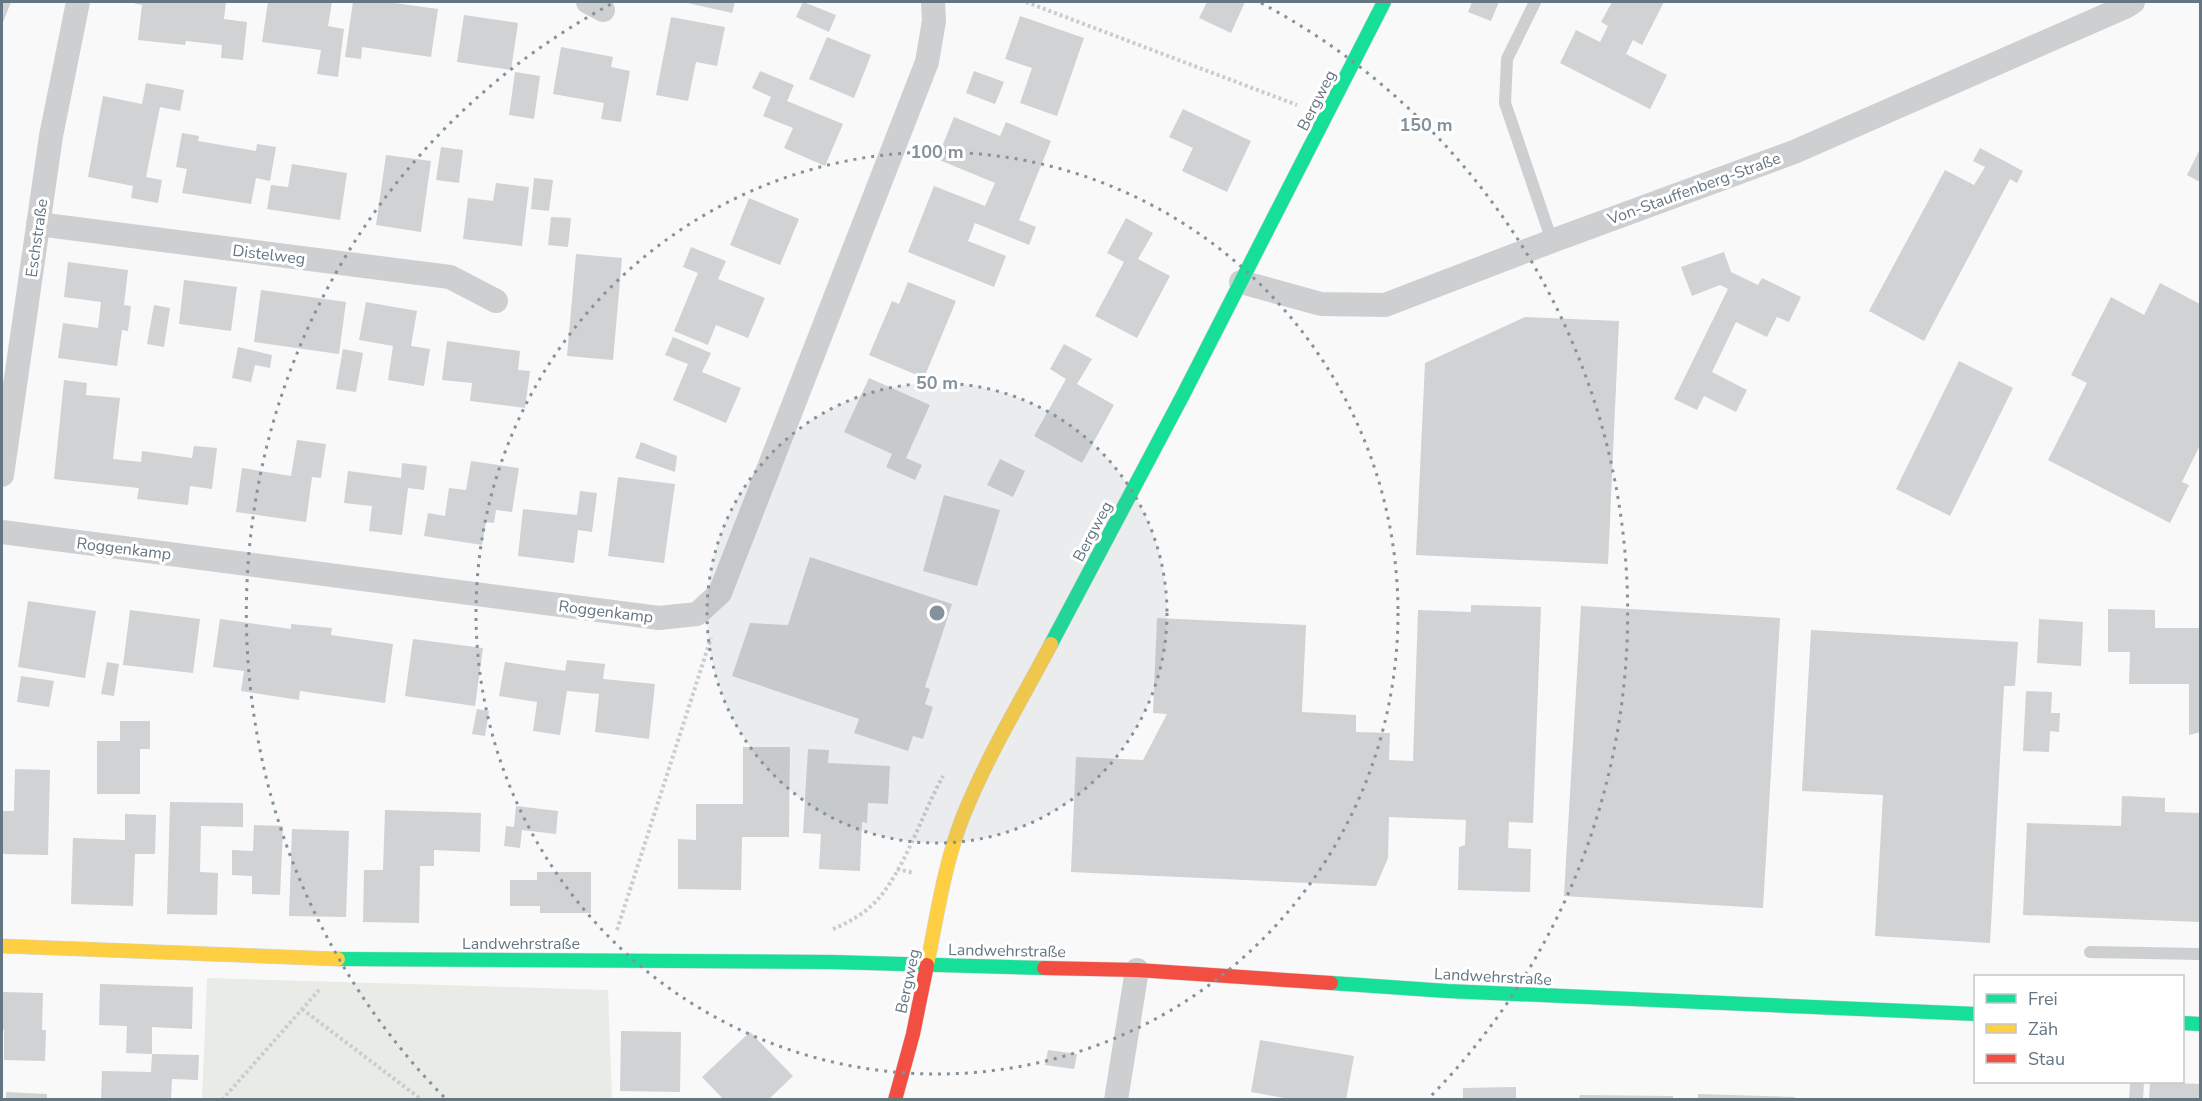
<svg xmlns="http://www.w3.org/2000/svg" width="2202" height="1101" viewBox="0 0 2202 1101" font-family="'Nunito Sans',sans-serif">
<rect width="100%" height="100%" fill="#f9f9f9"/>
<!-- green -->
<path fill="#e8ebe6" d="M207,978L608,990L612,1099H202Z"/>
<!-- building -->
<path fill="#d0d2d3" d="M2,2H11L2,25Z
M128,2H226L224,19L247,22L243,60L221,58L222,45L186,41L185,45L138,40L142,5Z
M268,2H332L328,26L344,29L338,77L317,74L321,50L262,42Z
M353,2H387L438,9L431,57L362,47L361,59L345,57Z
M683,2H735L732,13Z
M803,2L836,15L829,32L796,17Z
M1207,2H1245L1231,33L1199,18Z
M1472,2H1499L1491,21L1468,12Z
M1612,2H1664L1642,45L1633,40L1626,54L1667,75L1650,109L1560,63L1576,30L1600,42L1608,26L1601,22Z
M464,15L518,23L511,70L457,62Z
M1020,16L1084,38L1057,116L1020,103L1032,68L1005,59Z
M671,17L725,27L717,66L696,62L688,101L656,95Z
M827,37L871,55L854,98L809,79Z
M561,47L613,57L611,67L630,71L621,122L601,119L604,103L553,94Z
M760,71L794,85L787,101L843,124L825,166L784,148L793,128L763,116L771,97L752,88Z
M974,71L1004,82L995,104L966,93Z
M515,72L540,76L534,119L509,115Z
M146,83L184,90L180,111L160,107L146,177L162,180L158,203L131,198L133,186L88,177L103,96L142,104Z
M1183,109L1251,141L1227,192L1182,171L1193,148L1169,137Z
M954,117L1000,136L1006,122L1051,141L1019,220L1036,227L1029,245L975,223L968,241L1006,256L994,287L908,252L934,186L985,206L995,183L937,159Z
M182,133L199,136L198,141L256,151L257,144L276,147L270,181L256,178L251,204L182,193L187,169L176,167Z
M441,147L463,150L459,183L436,180Z
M1980,148L2023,171L2017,183L2010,179L1924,341L1869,311L1945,170L1974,185L1985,167L1973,161Z
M2200,149V182L2187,175Z
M386,155L431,161L421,232L376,225Z
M292,164L347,173L340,220L267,209L271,185L288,187Z
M534,178L553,180L549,211L531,209Z
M496,183L529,187L522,246L463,239L468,198L493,201Z
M749,198L799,219L780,265L730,245Z
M551,217L571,218L568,247L548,245Z
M1126,218L1153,233L1138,259L1170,276L1137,338L1095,316L1124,262L1107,253Z
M691,247L726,261L718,279L765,298L748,338L716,325L708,345L674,331L698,273L683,267Z
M1724,252L1731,272L1758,285L1762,278L1801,297L1789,322L1777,317L1767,337L1736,322L1712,372L1747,390L1736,412L1704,396L1697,410L1674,399L1728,289L1720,285L1692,296L1681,267Z
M576,254L622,258L613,360L567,356Z
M68,262L128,270L124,305L131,306L128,331L122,330L117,366L58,358L63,323L98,328L101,302L64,297Z
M184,280L237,287L231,331L179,324Z
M908,282L956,301L924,378L869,355L892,301L899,304Z
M2160,283L2200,304V445L2182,482L2189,485L2170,523L2048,460L2087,383L2071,375L2111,297L2144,315Z
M261,290L346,302L339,354L254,342Z
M366,302L417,311L411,346L430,349L424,386L388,380L393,346L359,340Z
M154,305L170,308L164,347L147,344Z
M1525,317L1619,321L1608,564L1416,555L1425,363Z
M673,337L711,353L702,372L741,388L726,423L673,400L688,364L665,355Z
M447,341L520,351L518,370L530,371L525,408L470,401L472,383L442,380Z
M1064,344L1092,359L1077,384L1114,405L1082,463L1034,436L1066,379L1050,369Z
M238,347L272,355L270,368L255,365L251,382L232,378Z
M343,349L363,353L356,392L336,389Z
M1959,361L2013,388L1950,516L1896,489Z
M869,378L930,405L906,458L922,465L915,480L886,467L892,454L844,432Z
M64,380L87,383L86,395L120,398L113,459L141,462L142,451L192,458L194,446L217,448L212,489L190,486L188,505L137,499L139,488L54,479Z
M297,440L326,444L321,478L312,477L306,522L236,512L242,468L291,476Z
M641,442L677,456L675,472L635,458Z
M1000,459L1025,471L1013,497L987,485Z
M471,461L519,468L512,512L496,510L494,523L486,522L482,545L424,536L428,513L445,516L449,488L466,490Z
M402,463L427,466L424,490L408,488L402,535L369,531L372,506L344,503L348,471L401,478Z
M618,477L675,484L664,563L608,556Z
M580,491L597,493L592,532L578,530L574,563L518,556L523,509L577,515Z
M944,495L1000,510L977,586L923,571Z
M810,557L952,604L925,687L930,689L925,704L933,707L923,739L913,736L908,751L854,733L859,719L732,676L750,623L788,625Z
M28,601L96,611L85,678L18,667Z
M1471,605L1541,607L1533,823L1509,822L1508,848L1531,849L1530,892L1458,890L1459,847L1465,845L1466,820L1389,817L1388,858L1376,886L1071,872L1076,757L1143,760L1167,714L1153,713L1157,618L1306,625L1302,712L1356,715V732L1390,733L1389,760L1413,761L1418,610L1471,612Z
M1581,606L1780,618L1763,908L1564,896Z
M2108,609L2155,610V628H2200V732L2189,735V684H2129L2130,652H2108Z
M130,610L200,619L193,673L123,665Z
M220,619L291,629V624L332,628L331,635L393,644L385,703L300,691L299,700L241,691L244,671L213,667Z
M2039,619L2083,622L2081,666L2037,663Z
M1811,630L2018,642L2015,686H2004L1990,943L1875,936L1883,795L1802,791Z
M413,639L483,648L475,706L405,696Z
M567,660L605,664L603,679L655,684L649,739L595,732L599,694L567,691L560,735L533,731L537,702L499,696L505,662L565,671Z
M107,662L119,664L114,696L101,694Z
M21,676L54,681L49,707L17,702Z
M2026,691L2052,692L2051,713H2060L2059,732L2050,731L2049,752L2023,751Z
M477,709L489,711L485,736L472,734Z
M120,721H150V749H140V794H97V741H120Z
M743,747H790L789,837H742L741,890L678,889V839L696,840V804H743Z
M808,749L829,750L828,763L890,766L888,804L868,803L867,823L862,822L860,871L819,869L821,834L803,833Z
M15,769L50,770L48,855L2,854V811H14Z
M2122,796L2165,798V812L2200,813V922L2023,915L2027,823L2121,826Z
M170,802L243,803V827L201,826L200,872L218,873L217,915L167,914Z
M516,806L558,811L556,834L522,830L520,848L504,846L506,826L514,827Z
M385,810L481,813L480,852L434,850V866H420L419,923L363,922L364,870H383Z
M125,814L156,815L155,854H135L133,906L71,904L73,838L125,840Z
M254,825L283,826L280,895L252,894V876L232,875V850L253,851Z
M292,829L349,831L346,917L289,916Z
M537,872H591V913H540V906H510V880H537Z
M100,984L193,987L192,1029L152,1027V1054L199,1055L198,1080L172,1079L171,1100H101L102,1071L151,1072L152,1054L126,1053L127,1026L99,1025Z
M2,992L43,993L42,1030H46L45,1061L4,1060V1030H2Z
M621,1031L681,1032L680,1092L620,1091Z
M750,1032L793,1076L768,1100H724L702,1077Z
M1260,1040L1354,1056L1346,1100H1296L1251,1092Z
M1048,1050L1077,1054L1074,1069L1045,1065Z
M2130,1082H2144L2143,1100H2129Z
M2150,1082L2200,1084V1100H2149Z
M1516,1087V1100H1463V1088Z
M6,1092L47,1094V1100H6Z
M1698,1094L1795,1097V1100H1698Z
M1580,1095L1673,1096V1100H1578Z"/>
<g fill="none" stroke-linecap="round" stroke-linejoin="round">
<defs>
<path id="fast" d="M1051,644L1183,395L1384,2
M338,959L832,962L1044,968
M1331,983L1447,991L1976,1014
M2182,1023L2200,1024"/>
<path id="slow" d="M2,946L338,959
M927,965C937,916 944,866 962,819C986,758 1021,701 1051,644"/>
<path id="jam" d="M1044,968L1137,970L1331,983
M895,1100L913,1034L927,965"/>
</defs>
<!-- fast casing -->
<use href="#fast" stroke="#d5d6d7" stroke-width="15"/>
<!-- slow casing -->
<use href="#slow" stroke="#d5d6d7" stroke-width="15"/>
<!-- jam casing -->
<use href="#jam" stroke="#d5d6d7" stroke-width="15"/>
<!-- path -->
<path stroke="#cbcccd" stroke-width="4" stroke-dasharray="3 3" stroke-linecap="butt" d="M1026,2L1297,105
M897,869L914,873
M833,929C850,922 867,912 879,898C906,866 922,814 943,776
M617,930L711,638
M302,1009L422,1100
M222,1100L319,990"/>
<!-- lane -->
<path stroke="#cecfd0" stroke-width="12" d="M1535,2L1507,59L1505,103L1552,241
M2090,952L2200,954"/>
<!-- street -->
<path stroke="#cecfd0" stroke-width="24" d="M588,2L603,10
M38,224L450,277L496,301
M1241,282L1321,304L1385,305L1552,241L1794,152L2125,7L2133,2
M2,475L51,136L78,2
M2,532L659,618L697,614L720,593L927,62L934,21L933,2
M1116,1100L1137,970"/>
<!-- fast -->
<use href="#fast" stroke="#16e098" stroke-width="14"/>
<!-- slow -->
<use href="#slow" stroke="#ffcf43" stroke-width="14"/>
<!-- jam -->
<use href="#jam" stroke="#f24e42" stroke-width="14"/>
</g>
<!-- distance rings -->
<circle cx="937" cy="613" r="230" fill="#84929c" fill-opacity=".12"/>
<g fill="none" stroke="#84929c" stroke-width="3" stroke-dasharray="3 6">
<circle cx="937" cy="613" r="230"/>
<circle cx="937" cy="613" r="461"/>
<path d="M444 1097A691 691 0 0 1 613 3M1261 3A691 691 0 0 1 1430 1097"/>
</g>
<g text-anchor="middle" stroke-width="6" stroke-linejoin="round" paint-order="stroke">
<!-- street labels -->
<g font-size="16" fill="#657683" stroke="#fff">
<text transform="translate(1316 100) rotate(-63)" y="6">Bergweg</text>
<text transform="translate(1694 188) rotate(-20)" y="6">Von-Stauffenberg-Straße</text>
<text transform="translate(36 238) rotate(-82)" y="6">Eschstraße</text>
<text transform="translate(269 254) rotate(7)" y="6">Distelweg</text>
<text transform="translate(1092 531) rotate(-62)" y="6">Bergweg</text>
<text transform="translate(124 548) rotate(7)" y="6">Roggenkamp</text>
<text transform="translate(606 611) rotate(7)" y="6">Roggenkamp</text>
<text x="521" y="949">Landwehrstraße</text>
<text transform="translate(1007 950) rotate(1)" y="6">Landwehrstraße</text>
<text transform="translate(1493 976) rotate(3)" y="6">Landwehrstraße</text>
<text transform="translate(907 981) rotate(-78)" y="6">Bergweg</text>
</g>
</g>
<circle cx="937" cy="613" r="9" fill="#84929c" stroke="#fff" stroke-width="3"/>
<g font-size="18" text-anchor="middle" font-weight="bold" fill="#84929c" stroke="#fff" stroke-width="6" stroke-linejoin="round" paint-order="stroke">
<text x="1426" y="131">150 m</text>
<text x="937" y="158">100 m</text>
<text x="937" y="389">50 m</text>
</g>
<!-- border -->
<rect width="2202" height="1101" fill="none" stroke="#657683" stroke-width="6"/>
<!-- legend -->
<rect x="1974" y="975" width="210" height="108" fill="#ffffff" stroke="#c1c8cd" stroke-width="1.5"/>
<rect x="1986" y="994" width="30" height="9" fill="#16e098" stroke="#c1c8cd" stroke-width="1.5"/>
<text x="2028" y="1005" font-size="18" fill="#657683">Frei</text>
<rect x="1986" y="1024" width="30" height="9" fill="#ffcf43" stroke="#c1c8cd" stroke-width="1.5"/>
<text x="2028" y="1035" font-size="18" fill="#657683">Zäh</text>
<rect x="1986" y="1054" width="30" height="9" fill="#f24e42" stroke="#c1c8cd" stroke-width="1.5"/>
<text x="2028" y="1065" font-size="18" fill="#657683">Stau</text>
</svg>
